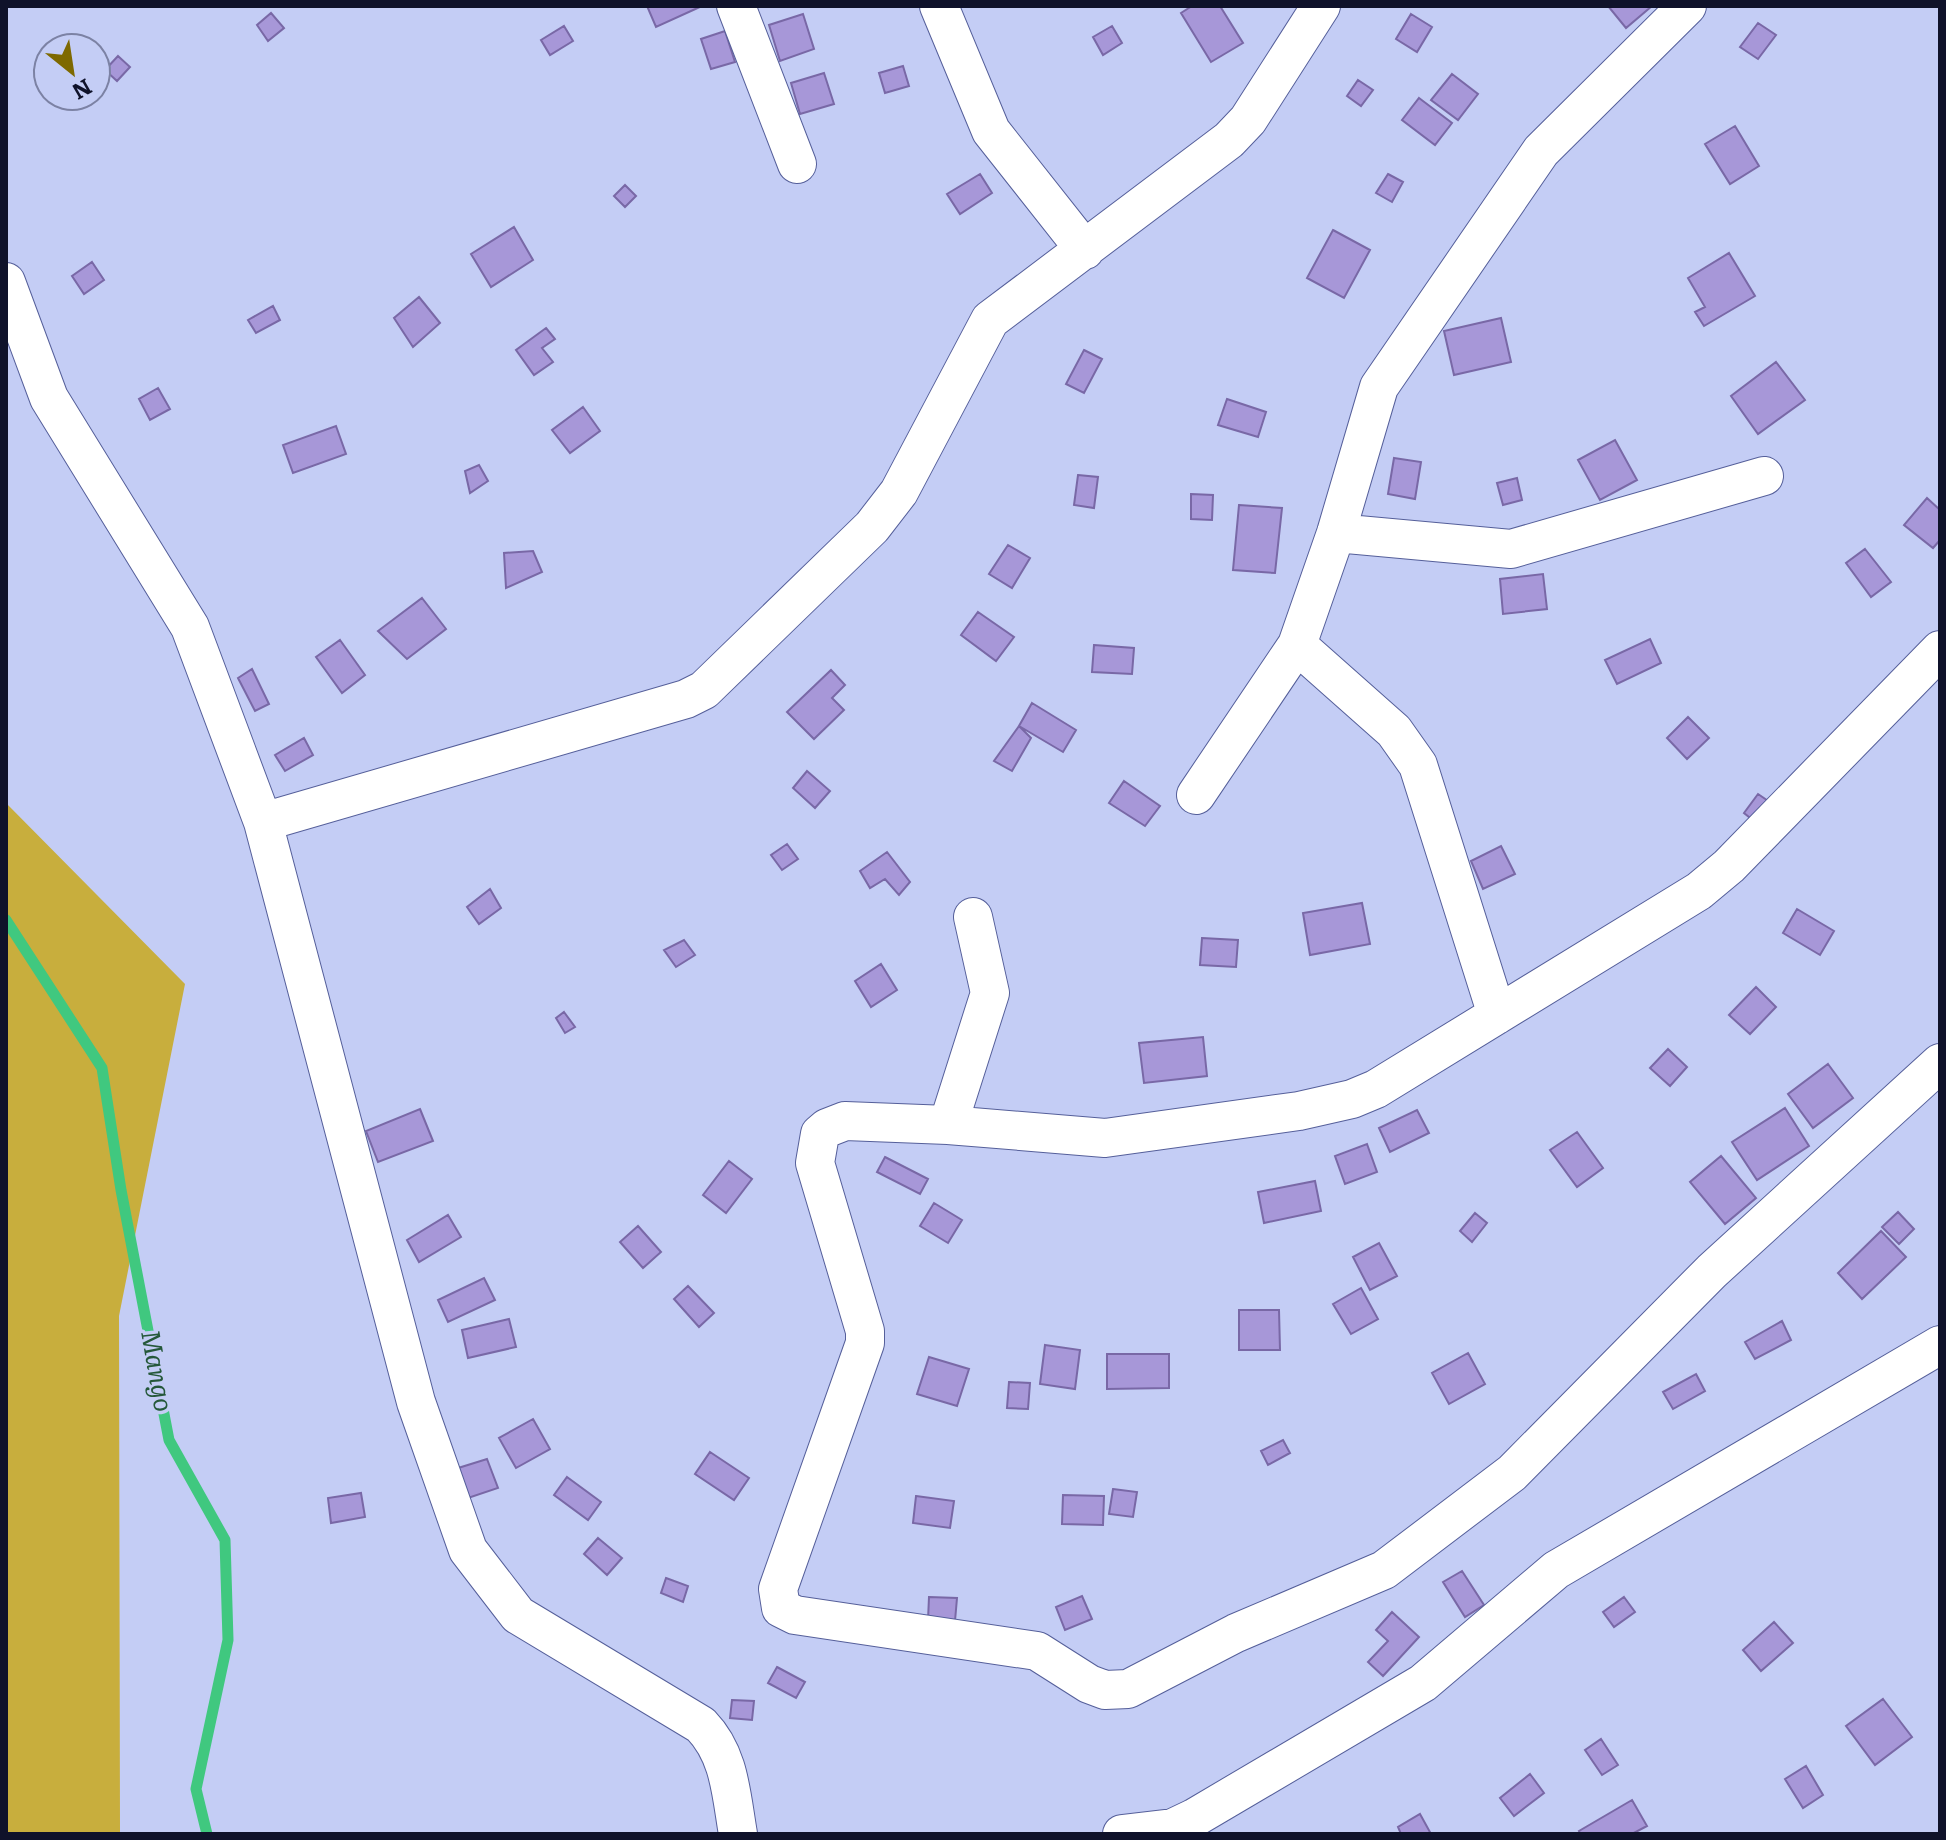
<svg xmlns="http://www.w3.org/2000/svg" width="1946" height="1840" viewBox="0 0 1946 1840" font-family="Literata,serif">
<rect width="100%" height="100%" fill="#c4cdf5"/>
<!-- green -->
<path fill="#c8ae3d" d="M6,803L185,984L119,1316L120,1834H6Z"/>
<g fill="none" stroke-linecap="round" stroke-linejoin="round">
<!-- stream -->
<path stroke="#40c87f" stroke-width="11" d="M6,920L102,1068L121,1190L169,1440L225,1540L228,1640L196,1789L207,1834"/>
</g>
<!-- building -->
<path fill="#a797d8" stroke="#7968a6" stroke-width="2" d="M647,6H702L656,27Z
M1192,6H1220L1243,43L1211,62L1181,13Z
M1608,6H1652L1626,28Z
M271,13L284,28L268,41L257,25Z
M803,14L814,49L780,61L769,25Z
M1411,14L1432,27L1417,52L1396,39Z
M1758,23L1776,35L1758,59L1740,47Z
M564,26L573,41L550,55L541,40Z
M1112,26L1122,43L1103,55L1093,37Z
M725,31L735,62L711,69L701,39Z
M118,56L130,67L117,81L105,70Z
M903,66L909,86L885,93L879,73Z
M824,73L834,104L800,114L791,83Z
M1452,74L1478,94L1458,120L1431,100Z
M1358,80L1373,90L1361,106L1347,96Z
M1419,98L1452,123L1435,145L1402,120Z
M1735,126L1759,166L1730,184L1705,144Z
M980,174L992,193L960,214L947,194Z
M1388,174L1403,182L1392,202L1376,193Z
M625,185L636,196L625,207L614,196Z
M514,227L533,260L491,287L471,254Z
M1333,230L1370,250L1344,298L1307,278Z
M1729,253L1755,296L1704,326L1695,312L1705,307L1688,278Z
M92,262L104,280L84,294L72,276Z
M419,297L440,323L413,347L394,318Z
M273,306L280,320L256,333L248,320Z
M1501,318L1511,362L1454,375L1444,331Z
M546,328L555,339L542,348L553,362L534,375L516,350Z
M1084,350L1102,359L1084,393L1066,384Z
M1776,362L1805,400L1758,434L1731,396Z
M158,388L170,409L150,420L139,399Z
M1227,399L1266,412L1258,437L1218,425Z
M583,407L600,431L570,453L552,430Z
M336,426L346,454L293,473L283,445Z
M1615,440L1637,480L1600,500L1578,460Z
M1394,458L1421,462L1415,499L1388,494Z
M479,465L488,481L470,493L465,471Z
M1078,475L1098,477L1094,508L1074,505Z
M1517,478L1522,500L1503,505L1497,483Z
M1191,494L1213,495L1212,520L1191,519Z
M1927,498L1940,510V540L1933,548L1904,525Z
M1239,505L1282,508L1275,573L1233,570Z
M1008,545L1030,558L1012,588L989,574Z
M1865,549L1891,582L1871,597L1846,563Z
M533,551L542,572L506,588L504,553Z
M1543,574L1547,609L1503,614L1500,579Z
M422,598L446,629L407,659L378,631Z
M978,612L1014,637L996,661L961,635Z
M1650,639L1661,663L1617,684L1605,660Z
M340,640L365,675L342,693L316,657Z
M1094,645L1134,648L1132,674L1092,672Z
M252,669L269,704L255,711L238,678Z
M831,670L845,685L832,698L844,710L814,739L787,712Z
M1032,703L1076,730L1063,752L1019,726Z
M1688,717L1709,738L1687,759L1667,738Z
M1019,726L1031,738L1012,771L994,761Z
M304,738L313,755L285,771L275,755Z
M807,771L830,791L815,808L793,788Z
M1124,781L1160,806L1145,826L1109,803Z
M1758,794L1774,805L1759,825L1744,813Z
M787,844L798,859L782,870L771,855Z
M1501,846L1515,874L1483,889L1471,861Z
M887,852L910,882L899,895L885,879L870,888L860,871Z
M490,889L501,908L479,924L467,907Z
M1362,903L1370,944L1310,955L1303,913Z
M1797,909L1834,931L1820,955L1783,933Z
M1202,938L1238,940L1236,967L1200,965Z
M684,940L695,955L676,967L664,950Z
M881,964L897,990L871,1007L855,981Z
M1756,987L1776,1007L1750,1034L1729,1015Z
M564,1012L575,1027L565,1033L556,1018Z
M1203,1037L1207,1076L1144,1083L1139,1043Z
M1668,1049L1687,1067L1670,1086L1650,1068Z
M1828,1064L1853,1098L1813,1128L1788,1094Z
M1785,1108L1809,1146L1757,1180L1732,1142Z
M420,1109L433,1141L378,1162L366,1131Z
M1417,1110L1429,1133L1390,1152L1379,1128Z
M1577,1132L1603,1168L1577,1187L1550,1150Z
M1367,1144L1377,1172L1345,1184L1335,1156Z
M1721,1156L1756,1198L1725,1224L1690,1182Z
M885,1157L928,1179L920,1194L877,1172Z
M729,1161L752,1179L726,1213L703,1195Z
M1315,1181L1321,1211L1264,1223L1258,1192Z
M934,1203L962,1220L948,1243L920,1226Z
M1898,1212L1914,1229L1899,1244L1882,1227Z
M1475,1213L1487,1223L1472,1242L1460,1231Z
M448,1215L461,1237L419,1262L407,1240Z
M638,1226L661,1252L643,1268L620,1242Z
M1881,1231L1906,1257L1862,1299L1838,1273Z
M1379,1243L1397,1276L1370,1290L1353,1257Z
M484,1278L495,1300L448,1322L438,1300Z
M688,1286L714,1313L699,1327L674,1299Z
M1361,1288L1378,1319L1351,1334L1333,1304Z
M1239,1310H1279L1280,1350H1239Z
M509,1319L516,1347L468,1358L462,1330Z
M1782,1321L1791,1340L1755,1359L1745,1342Z
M1045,1345L1080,1350L1075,1389L1040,1384Z
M1468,1353L1485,1384L1449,1404L1432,1373Z
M1107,1354H1169V1388L1107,1389Z
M929,1357L969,1369L957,1406L917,1394Z
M1696,1374L1705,1391L1673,1409L1663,1392Z
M1009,1382L1030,1383L1028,1409L1007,1408Z
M533,1419L550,1449L516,1468L499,1438Z
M1283,1440L1290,1453L1268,1465L1261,1451Z
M710,1452L749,1478L734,1500L695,1474Z
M487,1459L498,1488L465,1499L455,1469Z
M567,1477L601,1502L588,1520L554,1495Z
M1113,1489L1137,1492L1133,1517L1109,1514Z
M361,1493L365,1517L331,1523L328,1498Z
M1063,1495L1104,1496L1103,1525L1062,1524Z
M916,1496L954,1501L950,1528L913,1523Z
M598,1538L622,1558L607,1575L584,1554Z
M1462,1571L1484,1605L1465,1617L1443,1582Z
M666,1578L688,1586L683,1602L661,1593Z
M1082,1596L1092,1619L1065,1630L1056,1607Z
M929,1597L957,1598L955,1621L928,1620Z
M1624,1597L1635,1612L1614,1627L1603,1612Z
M1392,1612L1419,1637L1383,1676L1368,1662L1388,1641L1376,1630Z
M1774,1622L1793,1643L1761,1671L1743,1650Z
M777,1667L805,1682L796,1698L768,1683Z
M1883,1699L1912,1737L1875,1765L1846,1726Z
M732,1700L754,1701L752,1720L730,1718Z
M1601,1739L1618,1765L1602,1775L1585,1750Z
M1806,1766L1823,1795L1803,1808L1785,1779Z
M1530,1774L1544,1793L1514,1816L1500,1798Z
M1632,1800L1647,1826L1632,1834H1581L1579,1831Z
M1420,1814L1431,1834H1401L1398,1827Z"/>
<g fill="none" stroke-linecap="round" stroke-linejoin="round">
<defs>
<path id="street" d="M736,6L797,164
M939,6L991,131L1085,250
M6,282L49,398L190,627L263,822L416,1402L468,1550L518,1615L701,1725C730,1755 731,1794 738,1834
M1336,533L1511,549L1764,476
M1297,645L1394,731L1418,765L1497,1015
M1940,650L1729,866L1699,891L1376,1089L1352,1099L1299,1111L1105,1138L948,1125L845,1121L827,1128L820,1134L815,1163L865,1331V1343L778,1589L781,1608L795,1615L1037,1651L1089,1684L1105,1690L1128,1689L1236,1633L1384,1570L1512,1473L1712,1271L1940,1063
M1196,795L1297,645L1336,533L1379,387L1541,151L1687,6
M263,822L686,699L704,690L872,527L899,492L990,320L1229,140L1248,120L1321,6
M948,1125L990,993L973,917
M1122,1834L1173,1828L1194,1818L1423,1683L1556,1570L1940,1345"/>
</defs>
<!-- street casing -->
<use href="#street" stroke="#555f9a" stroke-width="40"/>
<!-- street -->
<use href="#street" stroke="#fff" stroke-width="38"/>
</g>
<g text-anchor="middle" stroke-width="7" stroke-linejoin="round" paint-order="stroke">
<!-- water labels -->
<g font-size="26" font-style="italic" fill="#25583a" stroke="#c4cdf5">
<text transform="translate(157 1371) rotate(80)" y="9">Mango</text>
</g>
</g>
<!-- border -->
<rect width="1946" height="1840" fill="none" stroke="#0f122a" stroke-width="16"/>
<!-- north arrow -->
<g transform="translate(72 72) rotate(150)"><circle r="38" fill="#c4cdf5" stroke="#7c82a4" stroke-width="2"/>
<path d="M0-6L14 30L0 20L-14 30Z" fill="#7e6900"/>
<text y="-12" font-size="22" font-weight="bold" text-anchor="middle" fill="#0f122a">N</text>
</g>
</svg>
